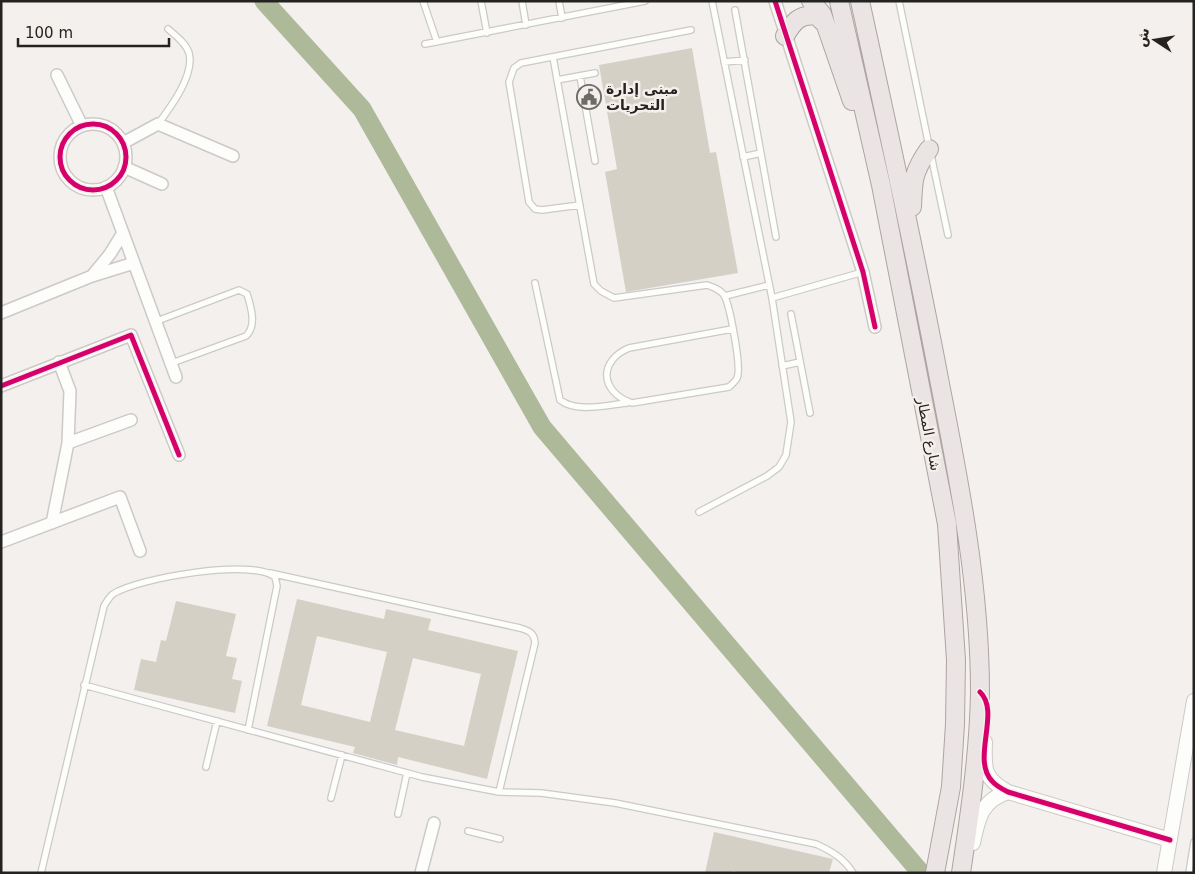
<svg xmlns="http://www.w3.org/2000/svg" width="1195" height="874" viewBox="0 0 1195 874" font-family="'DejaVu Sans','Noto Naskh Arabic',sans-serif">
<rect width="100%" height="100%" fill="#f3f0ed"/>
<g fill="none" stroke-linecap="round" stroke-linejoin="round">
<!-- river -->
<path stroke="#aeb99a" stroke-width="19" d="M264,1L362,109L542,427L921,873"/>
</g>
<!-- building -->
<path fill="#d4d0c5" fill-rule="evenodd" d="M692,48L710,153L716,152L738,273L626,292L605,172L617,169L599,65Z
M297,599L384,619L386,609L431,619L428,630L518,651L487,779L398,757L397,765L353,753L355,747L267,726ZM317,636L387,652L370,722L301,705ZM413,658L481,674L464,746L395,730Z
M176,601L236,614L226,656L237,658L232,679L242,681L235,713L134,690L141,659L156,662L161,640L166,641Z
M714,832L833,859L829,873H741L732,871V873H705Z"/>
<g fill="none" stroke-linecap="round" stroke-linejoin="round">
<defs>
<path id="service" d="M423,1L437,42
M481,1L487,33
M522,1L526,25
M559,1L562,18
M899,1L929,146
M735,10L776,237
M425,44L645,1
M553,57L594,284L601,291L614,298L707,285C713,287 722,290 725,297C730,308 742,368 737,378C736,381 732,384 729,387L632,403C600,392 598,361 629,348L732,329
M724,62L745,60
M580,76L595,161
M557,80L595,73
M158,124C170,108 195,75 189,53C186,43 175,35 168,29
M931,155L948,235
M743,157L761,153
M580,205L542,210L535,209L529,202L509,82L514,68L521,63L691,30
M535,283L560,400C577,413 607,405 627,403
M725,296L769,285
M772,298L863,272
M791,314L810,413
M157,321L239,290L247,294C251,307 257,326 246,336L172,363
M782,366L800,362
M699,512L767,476L779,467L786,455L791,422L772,298L712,1
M270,573L520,628C529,631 534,632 535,643L499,792
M84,685L422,777L499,792L541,793L615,803L816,844C831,851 844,858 853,873
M206,767L217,721
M331,798L342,755
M398,814L407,773
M468,831L500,839
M41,873L104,606C106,603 109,597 113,594C138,578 253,558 275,577L277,586L248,730
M1189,873L1194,842"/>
<path id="minor" d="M775,1L863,272L875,327
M57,75L82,126
M60 157a33 33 0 1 1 66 0a33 33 0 1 1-66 0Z
M123,143L158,124L233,156
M124,167L162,184
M106,187L176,377
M92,276L110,254L123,233
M1,313L92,276L134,263
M1,386L131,335L179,455
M68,443L131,420
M52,523L68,443L70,391L59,362
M1,542L120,497L140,551
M421,873L434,823"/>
<path id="tertiary" d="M985,742C984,769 983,778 1008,792L1170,840
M973,843C978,818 982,800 1008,792
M1164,873L1194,701"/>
<path id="primary" d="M811,1L822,14L852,101
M839,1L881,185L947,524L956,660L955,724L951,787L935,873
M860,1C888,129 916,256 940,384C960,485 980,588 980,692C979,752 970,813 961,873
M785,36C793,22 800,13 817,16L825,24
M912,207C913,180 913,172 929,149"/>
</defs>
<!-- service casing -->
<use href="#service" stroke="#cccac8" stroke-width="8"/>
<!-- minor casing -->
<use href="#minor" stroke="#cccac8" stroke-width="14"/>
<!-- tertiary casing -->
<use href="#tertiary" stroke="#cccac8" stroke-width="16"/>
<!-- primary casing -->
<use href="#primary" stroke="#aea4a2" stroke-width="20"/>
<!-- service -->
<use href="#service" stroke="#fdfdfc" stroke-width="5.5"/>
<!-- minor -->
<use href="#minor" stroke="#fdfdfc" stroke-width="11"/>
<!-- tertiary -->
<use href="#tertiary" stroke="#fdfdfc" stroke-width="14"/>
<!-- primary -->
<use href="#primary" stroke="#eae5e4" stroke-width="18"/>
<defs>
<path id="cycleway" d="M775,1L863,272L875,327
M60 157a33 33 0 1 1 66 0a33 33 0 1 1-66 0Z
M1,386L131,335L179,455
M980,692C1001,712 971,759 992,781C996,786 1002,789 1008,792L1170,840"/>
</defs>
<!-- cycleway casing -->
<use href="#cycleway" stroke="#f5efeb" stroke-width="8"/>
<!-- cycleway -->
<use href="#cycleway" stroke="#d6006c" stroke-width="5"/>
</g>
<!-- icons -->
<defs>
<symbol id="civic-ring" viewBox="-11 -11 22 22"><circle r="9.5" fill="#f5efeb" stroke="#6d6b68" stroke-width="1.5"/><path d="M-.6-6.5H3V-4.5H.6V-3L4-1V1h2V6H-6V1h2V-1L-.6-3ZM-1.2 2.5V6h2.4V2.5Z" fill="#6d6b68"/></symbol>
</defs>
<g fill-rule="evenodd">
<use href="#civic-ring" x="575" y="83" width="28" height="28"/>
</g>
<g text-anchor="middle" stroke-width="5" stroke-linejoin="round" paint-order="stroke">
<!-- poi labels -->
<g font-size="14" font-weight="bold" fill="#252321" stroke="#f5efeb" text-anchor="start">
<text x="606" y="94">مبنى إدارة<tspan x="606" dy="16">التحريات</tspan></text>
</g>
<!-- street labels -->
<g font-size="14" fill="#252321" stroke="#f5efeb">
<text transform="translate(929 434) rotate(79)" y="5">شارع المطار</text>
</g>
</g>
<!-- border -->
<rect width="1195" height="874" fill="none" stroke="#252321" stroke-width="5"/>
<!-- north arrow -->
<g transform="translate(1155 40) rotate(282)" stroke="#f5efeb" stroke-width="4" paint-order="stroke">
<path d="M0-4L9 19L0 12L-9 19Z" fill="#252321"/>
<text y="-8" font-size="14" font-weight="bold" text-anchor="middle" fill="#252321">ش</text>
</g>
<!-- scale -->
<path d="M18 38v8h151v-8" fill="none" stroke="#252321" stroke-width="2.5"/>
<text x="25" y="38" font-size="15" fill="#252321" stroke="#f5efeb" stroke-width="4" paint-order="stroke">100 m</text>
</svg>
